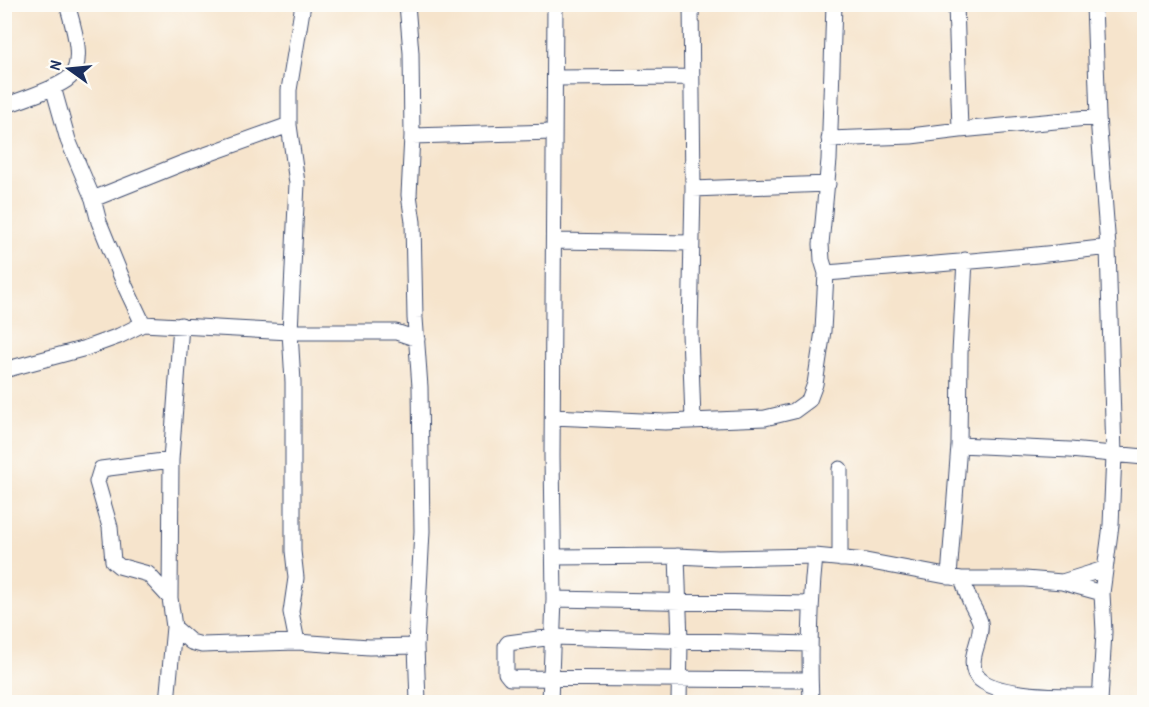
<svg xmlns="http://www.w3.org/2000/svg" width="1149" height="707" viewBox="0 0 1149 707" font-family="'Patrick Hand',sans-serif">
<rect width="100%" height="100%" fill="#fdfcf7"/>
<filter id="ink" filterUnits="userSpaceOnUse"><feTurbulence type="fractalNoise" baseFrequency=".0167" numOctaves="2"/><feDisplacementMap in="SourceGraphic" scale="12" xChannelSelector="R" yChannelSelector="G"/><feConvolveMatrix kernelMatrix="1 2 1 2 8 2 1 2 1" color-interpolation-filters="sRGB"/></filter>
<filter id="wash" filterUnits="userSpaceOnUse"><feTurbulence type="fractalNoise" baseFrequency=".008" numOctaves="4" result="noise"/><feDisplacementMap in="SourceGraphic" scale="24" xChannelSelector="R" yChannelSelector="G"/><feGaussianBlur stdDeviation="1.35" result="paint"/><feColorMatrix in="noise" values="0 0 0 0 0 0 0 0 0 0 0 0 0 0 0 0 0 1.4 0 .05"/><feComposite in="paint" operator="in"/></filter>
<g filter="url(#wash)">
<rect width="100%" height="100%" fill="#f6e4cc"/>
</g>
<g filter="url(#ink)">
<g fill="none" stroke-linecap="round" stroke-linejoin="round">
<defs>
<path id="minor" d="M407,4L411,53L412,136L409,195L413,222L415,318L420,387L422,531L416,646
M691,4L693,189L690,333L693,420
M956,4L960,130
M1094,4L1098,117L1108,247L1114,455L1111,525L1102,593L1104,632L1100,702
M555,78L691,77
M53,87L68,140L93,199L99,222L126,288L143,324
M4,106C20,100 59,88 70,77C86,61 72,23 67,4
M412,136L553,132
M829,139L911,136L960,130L1098,117
M693,189L828,184
M93,199L183,163L289,125
M554,241L691,243
M826,273C920,265 1015,259 1108,247
M181,325L171,460L170,598L174,627L191,642L202,645L297,642L369,647L416,646L418,702
M4,370L86,348L119,336L143,324L290,332L297,183L289,125V90L303,4
M553,417L665,422L765,418L794,411L809,400L815,384L823,331L826,273L822,260L821,244L829,160L834,4
M959,445L1070,450L1144,457
M840,469V559
M677,556L680,641L679,702
M554,557L677,556L718,558L815,556L866,561L962,579H1025L1062,582L1102,593
M949,577L959,445L960,353L965,260
M962,579C965,587 967,594 970,601C973,608 978,615 980,622C983,639 968,655 975,673C987,699 1074,696 1099,696
M1062,582L1104,569
M170,598L148,574L119,566L113,561L110,527L97,482L101,469L171,460
M554,599L810,604
M297,642L291,612L296,578L293,551V382L290,332H396L417,339
M809,644L553,637L508,643L506,646V673L510,678L810,680
M167,702L174,627
M550,702L554,599L552,456L555,4
M811,702C809,653 810,605 815,556"/>
</defs>
<!-- minor casing -->
<use href="#minor" stroke="#3c4a6e" stroke-width="17"/>
<!-- minor -->
<use href="#minor" stroke="#fff" stroke-width="15"/>
</g>
</g>
<!-- margin -->
<rect width="1149" height="707" fill="none" stroke="#fdfcf7" stroke-width="24"/>
<!-- north arrow -->
<g transform="translate(69 69) rotate(285)" stroke="#fdfcf7" stroke-width="4.5" paint-order="stroke">
<path d="M0-4.5L10 22L0 15L-10 22Z" fill="#1b2f5e"/>
<text y="-9" font-size="16" font-weight="bold" text-anchor="middle" fill="#1b2f5e">N</text>
</g>
</svg>
